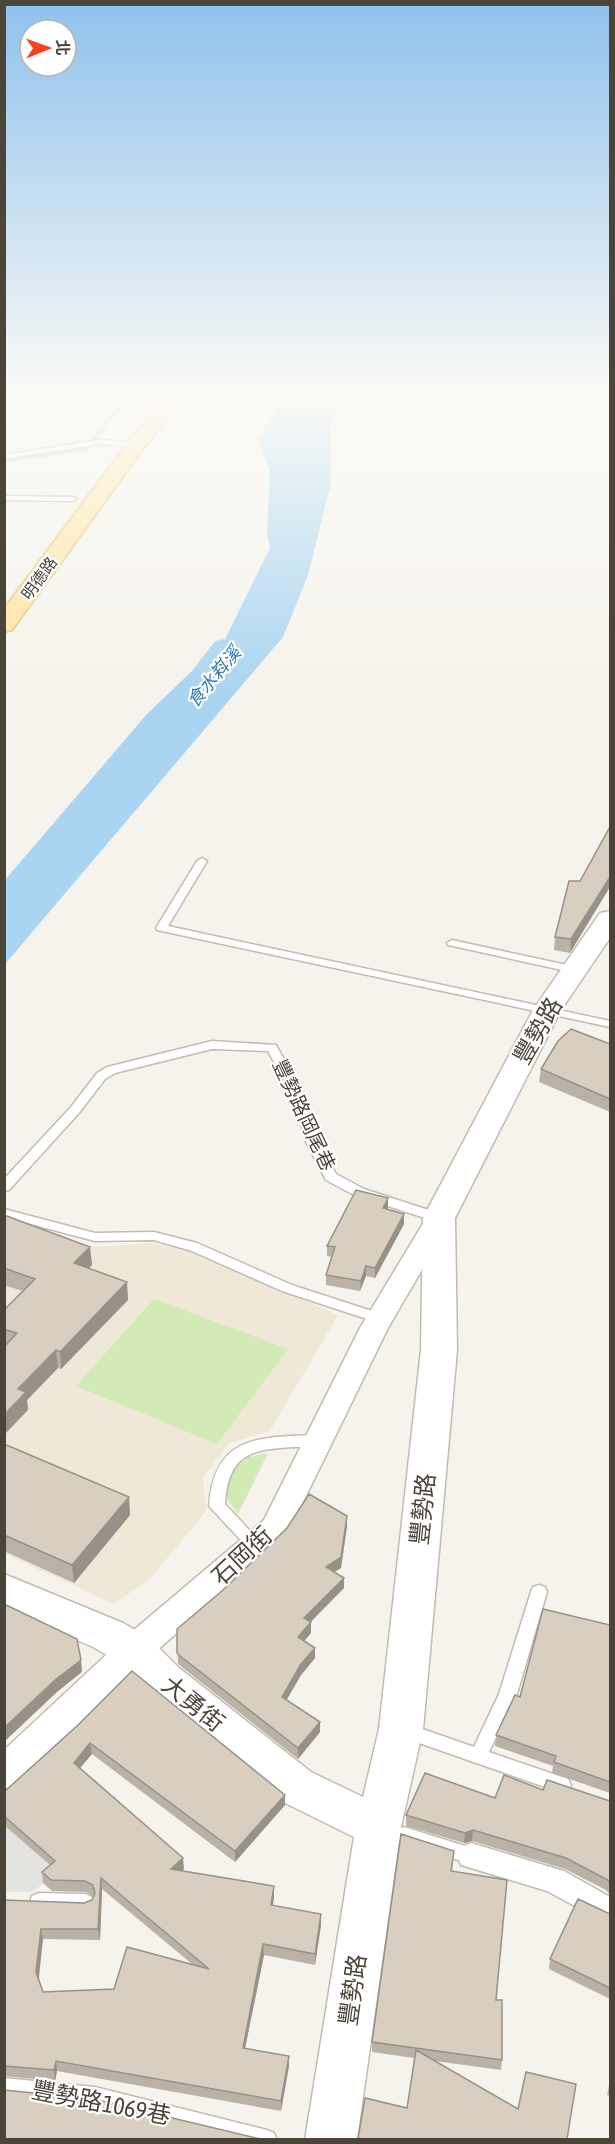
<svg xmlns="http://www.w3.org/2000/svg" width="615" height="2144" viewBox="0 0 615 2144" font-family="'Asap Condensed','Noto Sans TC',sans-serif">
<rect width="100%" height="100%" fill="#f6f3ec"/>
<!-- education -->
<path fill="#efe8d6" d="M4,1223L95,1247L154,1243L201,1254L338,1315L270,1431L229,1443L203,1478L206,1511L151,1578L114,1604L5,1554Z"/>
<!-- green -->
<path fill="#d2eab5" d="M154,1299L288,1349L217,1444L76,1386Z
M268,1453L238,1514L228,1501L225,1486L232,1471L248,1457Z"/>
<!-- parking -->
<path fill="#e5e3e0" d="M5,1825L57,1871L33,1892H5Z"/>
<!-- water -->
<path fill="#a9d4f2" d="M287,392H362L331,418V483L308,575L283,637L5,964V880L147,714L192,671L215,641L225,639L270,548L267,533L270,472L258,438Z"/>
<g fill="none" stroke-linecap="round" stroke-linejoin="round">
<!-- stream -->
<path stroke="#a9d4f2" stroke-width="4" d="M4,460L87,449L121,405L141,392"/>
<defs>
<path id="service" d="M100,440L136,443L139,445L136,447L100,444L4,459V455Z
M4,496L73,497L77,499L73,501L4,500Z
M202,858L207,861L168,926L610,1021V1027L157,930L156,928L197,861Z
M452,940L576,967L582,970L576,973L448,945L447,943Z
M212,1041L276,1045L306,1099L318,1142L336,1174L364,1189L444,1215L446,1218L444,1221H434L354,1195L326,1180L306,1142L294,1099L268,1051L212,1049L115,1073L105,1079L79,1113L9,1190L4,1191V1179L71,1107L97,1073L107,1067Z
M4,1209L95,1233L154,1232L197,1243L292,1285L384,1315L386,1318L384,1321L379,1323L282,1291L192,1251L154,1240L95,1241L4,1217Z
M318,1435L323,1437L326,1441L323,1445C314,1448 304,1447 295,1447C250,1449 228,1455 225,1504L263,1545L261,1549L255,1551L249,1549L209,1506C214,1435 259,1437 318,1435Z
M539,1585L545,1587L547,1592L517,1694L489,1752L568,1779L571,1785L568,1791L562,1793L402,1737L399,1732L402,1727L408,1724L474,1747L499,1694L531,1592L533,1587Z
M404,1827L478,1850L480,1856L478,1862L471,1864L398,1841L395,1835L398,1829Z
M39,1893L85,1894L92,1897L94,1903L92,1909L85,1912L39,1911L32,1908L30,1902L32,1896Z
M4,2078L95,2087L267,2130L274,2133L277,2140H224L95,2107L4,2098Z"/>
<path id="pedestrian" d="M471,1843L564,1871L610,1897V1925L547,1891L461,1865L457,1856L461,1847Z"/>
<path id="minor" d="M439,1209L448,1212L452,1218L388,1328L286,1537L146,1660L117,1690L17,1784L4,1789V1750L122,1640L264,1520L360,1328L430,1212Z"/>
<path id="tertiary" d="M565,392H585L610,407V419L604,418Z
M610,911V938L561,1010L455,1218L457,1350L423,1729L401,1827L357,2140H305L354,1837L279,1800L149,1694L119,1662L93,1647L4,1608V1574L123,1623L149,1638L179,1668L311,1772L363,1797L379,1729L421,1350L423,1218L533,1010L600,913Z"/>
<path id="primary" d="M176,392H197L175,410L143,449L12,630L4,632V609L129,441L163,402Z"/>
</defs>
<!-- service casing -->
<use href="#service" stroke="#c2bbae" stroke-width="3"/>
<!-- pedestrian casing -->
<use href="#pedestrian" stroke="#c2bbae" stroke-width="3"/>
<!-- minor casing -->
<use href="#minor" stroke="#c2bbae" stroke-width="3"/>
<!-- tertiary casing -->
<use href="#tertiary" stroke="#c2bbae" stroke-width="3"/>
<!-- primary casing -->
<use href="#primary" stroke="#e6c16a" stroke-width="3"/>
<!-- service -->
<use href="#service" fill="#fff" fill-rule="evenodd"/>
<!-- pedestrian -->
<use href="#pedestrian" fill="#fff" fill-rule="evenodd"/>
<!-- minor -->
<use href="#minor" fill="#fff" fill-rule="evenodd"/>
<!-- tertiary -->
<use href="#tertiary" fill="#fff" fill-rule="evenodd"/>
<!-- primary -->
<use href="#primary" fill="#ffe39c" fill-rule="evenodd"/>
</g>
<!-- wall -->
<path fill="#bab2a6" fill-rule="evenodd" d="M590,392H610V401L606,402Z
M580,881L570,953L554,950L555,937Z
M610,1044V1112L539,1082L541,1069Z
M388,1208L387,1209L404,1214V1224L375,1278L366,1276L360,1291L326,1285V1275L332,1257L327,1256V1246Z
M4,1215L90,1247L92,1265L88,1268L128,1300L61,1369L58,1368L27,1400L28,1410L4,1346V1310L23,1291L4,1285Z
M4,1444L129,1497L130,1515L74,1583L4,1551Z
M347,1526L341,1568L334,1572L344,1578V1588L311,1622V1633L304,1641L315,1658L301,1675L286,1700L320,1732L298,1759L178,1664L177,1629Z
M610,1625V1793L552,1773L553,1766L495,1746L496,1735L520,1697Z
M78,1725L285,1795V1805L235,1862L92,1754L80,1768L184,1869L181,1871L274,1897L273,1906L321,1914V1925L315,1965L264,1955L245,2048L289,2056V2066L281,2111L57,2071L55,2081L4,2076V1900L84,1903L92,1900L93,1896L86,1892L52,1891L43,1883L42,1872L50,1865L4,1825V1792ZM102,1889L192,1964L114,1989L43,1992L39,1978L43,1939L100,1940Z
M543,1790L610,1801V1895L606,1890L565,1869L472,1841L464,1843L406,1826V1815L495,1798Z
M453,1861L452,1872L496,2000L502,2060L501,2070L435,2061L567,2139H358L365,2098L407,2108L414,2058L372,2052V2042Z
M610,1914V1999L549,1969L550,1959Z
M610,2080V2096L607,2095Z"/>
<!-- shaded-wall -->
<path fill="#979187" d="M610,394V401L606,402V395Z
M610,877V887L570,953L571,939Z
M388,1198V1208L383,1218V1208Z
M404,1214V1224L375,1278V1268Z
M90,1247L92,1265L76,1281L74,1263Z
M366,1266V1276L360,1291L361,1281Z
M127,1282L128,1300L61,1369L60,1352Z
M56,1350L58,1368L27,1400L28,1410L4,1435V1415L18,1389Z
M129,1497L130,1515L74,1583L72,1565Z
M347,1516V1526L341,1568L326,1577V1567Z
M344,1578V1588L304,1628V1618Z
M311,1622V1633L298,1648V1637Z
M315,1648V1658L301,1675L282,1708V1697L301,1664Z
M81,1660L82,1672L57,1692L4,1742V1728L55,1680Z
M320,1722V1732L298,1759V1748Z
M90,1743L92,1754L75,1774L74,1763Z
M285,1795V1805L235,1862V1851Z
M473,1830L472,1841L464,1843L465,1833Z
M183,1858L184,1869L171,1880V1869Z
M101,1878L102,1889L100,1940L98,1929Z
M274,1886V1897L271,1916V1905Z
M321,1914V1925L315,1965V1954Z
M41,1929L43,1939L38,1982L36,1972Z
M263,1944L264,1955L243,2058V2048Z
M289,2056V2066L281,2111V2101Z
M56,2061L57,2071L55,2081L54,2070Z"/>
<!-- building -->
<path fill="#d8cfc1" stroke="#979187" stroke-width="1.5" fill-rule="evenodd" d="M602,392H610V394L606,395Z
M610,827V877L571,939L555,937L569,881H580Z
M571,1029L610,1044V1099L541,1069L558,1041Z
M356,1190L388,1198L383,1208L404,1214L375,1268L366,1266L361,1281L326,1275L335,1247L327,1246Z
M4,1215L90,1247L74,1263L127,1282L60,1352L56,1350L18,1389L26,1392L4,1415V1347L17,1333L4,1329V1310L35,1279L4,1268Z
M4,1444L129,1497L72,1565L4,1535Z
M309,1494L347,1516L341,1557L326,1567L344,1578L304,1618L311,1622L298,1637L315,1648L301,1664L282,1697L320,1722L298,1748L180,1656L177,1653V1629L223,1590L287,1528Z
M4,1604L77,1639L81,1660L55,1680L4,1728Z
M543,1609L610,1625V1782L554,1762L556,1756L496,1735L515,1695L520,1697Z
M132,1671L285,1795L235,1851L90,1743L74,1763L183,1858L171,1869L274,1886L271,1905L321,1914L315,1954L263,1944L243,2048L289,2056L281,2101L56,2061L54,2070L4,2066V1900L84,1903L92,1900L95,1893L93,1885L85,1881L51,1880L42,1872L55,1861L4,1816V1792L78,1725ZM101,1878L135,1907L209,1969L127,1947L114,1989L43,1992L36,1972L41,1929H98Z
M425,1773L495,1798L504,1775L543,1790L547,1780L610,1801V1883L608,1880L566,1858L473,1830L465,1833L406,1815Z
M401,1834L454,1851L451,1871L507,1880L496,2000H502V2060L372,2042Z
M578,1899L610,1914V1988L550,1959Z
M416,2050L518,2109L526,2072L576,2084L567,2139H364L358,2138L365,2098L407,2108Z
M4,2090L93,2099L260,2139H4Z"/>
<!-- sky -->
<linearGradient id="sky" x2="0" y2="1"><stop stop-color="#8fc1ec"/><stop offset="0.57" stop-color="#fbfaf6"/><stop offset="1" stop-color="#fbfaf6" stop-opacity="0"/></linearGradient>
<rect width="615" height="693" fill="url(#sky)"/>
<g text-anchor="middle" stroke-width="4.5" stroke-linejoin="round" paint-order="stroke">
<!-- far-street labels -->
<g font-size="16" fill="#4b4439" stroke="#fff">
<text transform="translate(39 578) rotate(-54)" y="6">明德路</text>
</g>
<!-- far-water labels -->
<g font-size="18" font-style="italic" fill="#2e7ab2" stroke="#fff">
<text transform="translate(214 677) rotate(-50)" y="6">食水嵙溪</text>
</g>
<!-- street labels -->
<g font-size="20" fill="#4b4439" stroke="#fff">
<text transform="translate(304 1115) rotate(65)" y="7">豐勢路岡尾巷</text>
</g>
<!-- near-street labels -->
<g font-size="24" fill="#4b4439" stroke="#fff">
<text transform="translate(538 1031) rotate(-60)" y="8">豐勢路</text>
<text transform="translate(423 1509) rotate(-84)" y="8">豐勢路</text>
<text transform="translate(242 1556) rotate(-43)" y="8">石岡街</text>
<text transform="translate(193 1704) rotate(39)" y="8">大勇街</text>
<text transform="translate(353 1990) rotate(-82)" y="8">豐勢路</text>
<text transform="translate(101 2103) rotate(11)" y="8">豐勢路1069巷</text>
</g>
</g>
<!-- border -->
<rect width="615" height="2144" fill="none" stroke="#4b4439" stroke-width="12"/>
<!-- north arrow -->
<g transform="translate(48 48) rotate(89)"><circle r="28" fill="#ffffff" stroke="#b7b4b0" stroke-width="1.5"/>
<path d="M0-4.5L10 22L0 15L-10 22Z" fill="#fc3f1d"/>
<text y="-9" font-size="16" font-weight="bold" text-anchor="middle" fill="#4b4439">北</text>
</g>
</svg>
